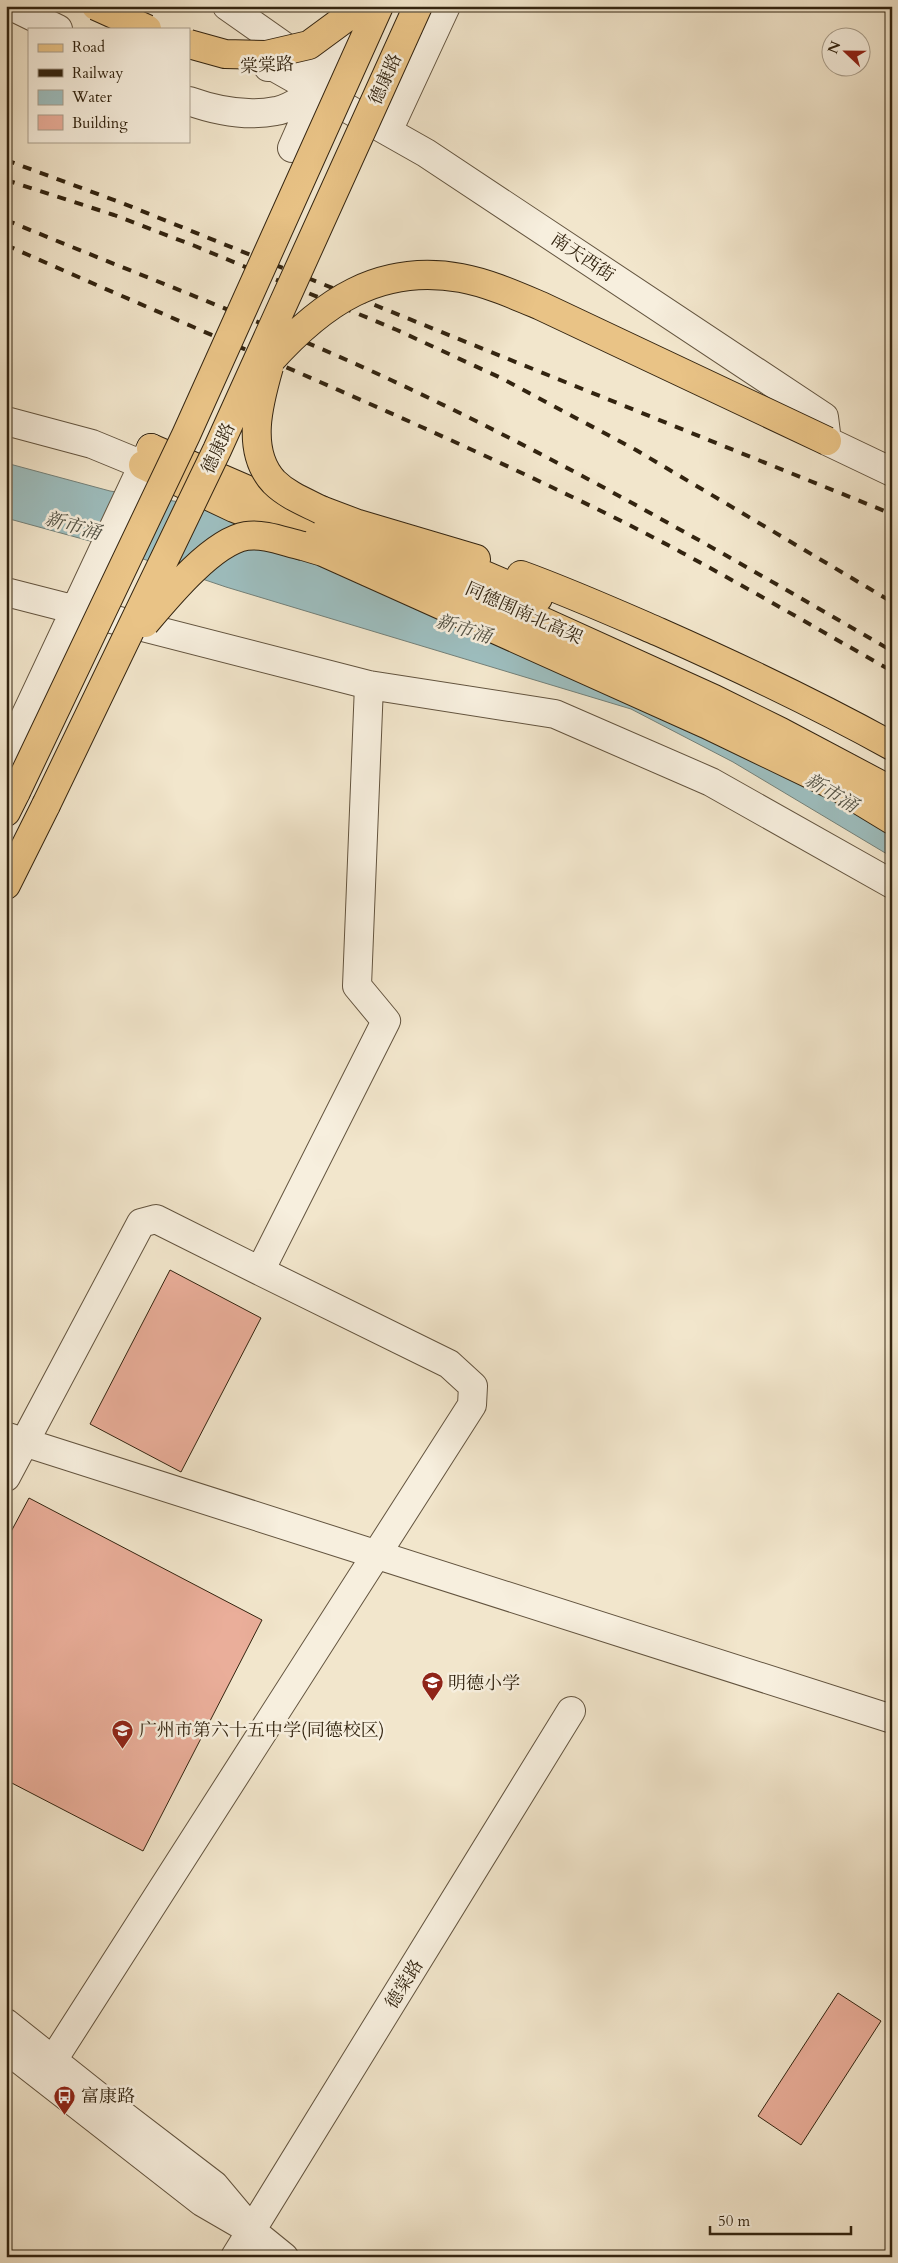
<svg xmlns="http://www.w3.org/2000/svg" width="898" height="2263" viewBox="0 0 898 2263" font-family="Cardo,'Noto Serif SC',serif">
<rect width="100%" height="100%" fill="#f2e6cc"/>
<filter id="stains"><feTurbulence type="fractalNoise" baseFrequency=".004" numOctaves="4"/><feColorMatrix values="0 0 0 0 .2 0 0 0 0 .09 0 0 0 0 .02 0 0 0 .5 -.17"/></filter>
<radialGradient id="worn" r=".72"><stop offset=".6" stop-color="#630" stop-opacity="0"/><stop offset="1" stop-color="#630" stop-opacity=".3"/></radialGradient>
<!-- water -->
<path fill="#9dbebf" stroke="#738079" d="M6,463L110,491L224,509L892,779V857L733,762L631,709L226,587L90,541L6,518Z"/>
<!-- building -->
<path fill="#eaae9a" stroke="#332410" d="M170,1270L261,1318L181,1472L90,1424Z
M29,1498L262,1620L143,1851L6,1780V1541Z
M838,1993L881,2021L801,2145L758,2116Z"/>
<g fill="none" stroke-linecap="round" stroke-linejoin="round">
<defs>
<path id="minor" d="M11,6L58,29
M227,6L305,61
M268,67C303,66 311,59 340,40
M274,67L426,153L824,417L827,441L892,472
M189,101C217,111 246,117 276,111C290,109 305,97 317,91
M388,131L446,6
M292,148L341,37
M6,421L92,444L143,465
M6,592L369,685L555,714L711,782L892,884
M6,757L151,448
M8,1437L892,1719
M6,1477L141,1223L156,1219L260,1271L386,1021L357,986L369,685
M6,2023L99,2097L214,2185L240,2216
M6,2049L202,2202L252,2231L284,2257
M53,2060L472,1405L473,1386L449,1364L260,1271
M235,2257L571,1711"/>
<path id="major" d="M151,448L248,490L309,513
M143,465L234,508L268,521L363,545L489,597L714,699L781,732L892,791
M321,510L358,524L476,559
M303,546L323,552L706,724L841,789L892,820
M454,562L538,598
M521,575C568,592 613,612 659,632C738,667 816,704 892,746
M6,812L16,792
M6,885L46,805"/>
</defs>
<!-- minor casing -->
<use href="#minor" stroke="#63543f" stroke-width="30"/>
<!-- major casing -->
<use href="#major" stroke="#332410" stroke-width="30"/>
<!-- minor -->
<use href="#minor" stroke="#f7efde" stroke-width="28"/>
<!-- major -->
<use href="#major" stroke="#e9c386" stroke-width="28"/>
<!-- rail -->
<path stroke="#332410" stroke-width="4" stroke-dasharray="9 9" stroke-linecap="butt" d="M6,160L122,203L892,514
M6,180L114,215L195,246L397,330L501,378L636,450L892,602
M6,220C148,279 293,332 431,399C589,475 740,563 892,651
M6,245C203,333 403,414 597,509C698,558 794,616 892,671"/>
<defs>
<path id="major-bridge" d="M96,6L147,29
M189,44L225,54L266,55L309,45L362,6
M270,361C322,303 379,263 461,278C488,283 515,295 541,306L827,441
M269,367C259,402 245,451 274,482C287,495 305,502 321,510
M145,623C167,597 212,542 246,536C264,533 285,542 303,546
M16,792L186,435L379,6
M46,805L217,450L418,6"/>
</defs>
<!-- major-bridge casing -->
<use href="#major-bridge" stroke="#332410" stroke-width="30" stroke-linecap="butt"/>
<!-- major-bridge -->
<use href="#major-bridge" stroke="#e9c386" stroke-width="28"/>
</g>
<!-- icons -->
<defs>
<symbol id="school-pin" viewBox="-11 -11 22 30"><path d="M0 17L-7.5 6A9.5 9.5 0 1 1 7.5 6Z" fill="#8f2418" stroke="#f7efde"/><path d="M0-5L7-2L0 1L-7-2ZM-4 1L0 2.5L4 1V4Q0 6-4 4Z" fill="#fff"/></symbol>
<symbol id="bus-pin" viewBox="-11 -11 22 30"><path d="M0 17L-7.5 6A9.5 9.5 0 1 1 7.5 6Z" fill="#8f2418" stroke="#f7efde"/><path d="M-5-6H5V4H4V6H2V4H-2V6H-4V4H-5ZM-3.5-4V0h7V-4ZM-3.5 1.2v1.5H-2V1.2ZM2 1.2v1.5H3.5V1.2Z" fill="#fff"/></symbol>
</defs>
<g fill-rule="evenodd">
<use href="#school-pin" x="420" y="1670" width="25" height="34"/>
<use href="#school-pin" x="110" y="1718" width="25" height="34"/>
<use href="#bus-pin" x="52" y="2084" width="25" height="34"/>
</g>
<g text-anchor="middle" stroke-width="5" stroke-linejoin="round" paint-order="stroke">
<!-- street labels -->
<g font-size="18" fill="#332410" stroke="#f7efde">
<text transform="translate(267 65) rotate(-3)" y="6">棠棠路</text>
<text transform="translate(385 79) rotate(-66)" y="6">德康路</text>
<text transform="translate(583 257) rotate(34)" y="6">南天西街</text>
<text transform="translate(218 448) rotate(-65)" y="6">德康路</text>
<text transform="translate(524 613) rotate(24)" y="6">同德围南北高架</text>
<text transform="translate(404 1984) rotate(-58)" y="6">德棠路</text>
</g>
<!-- poi labels -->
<g font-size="18" fill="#332410" stroke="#f7efde" text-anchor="start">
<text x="448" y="1689">明德小学</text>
<text x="139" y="1736">广州市第六十五中学(同德校区)</text>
<text x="81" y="2102">富康路</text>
</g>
<!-- water labels -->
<g font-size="19" font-style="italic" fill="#535245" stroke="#f7efde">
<text transform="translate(73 525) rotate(16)" y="7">新市涌</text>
<text transform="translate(464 628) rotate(17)" y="7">新市涌</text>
<text transform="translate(832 792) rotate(31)" y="7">新市涌</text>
</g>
</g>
<!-- margin -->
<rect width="898" height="2263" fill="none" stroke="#f2e6cc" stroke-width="25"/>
<rect x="8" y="8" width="883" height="2248" fill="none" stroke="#332410" stroke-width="2.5"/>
<rect x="12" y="12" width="873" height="2238" fill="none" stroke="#332410"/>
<!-- legend -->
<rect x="28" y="28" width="162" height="115" fill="#f7efde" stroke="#a99e8c"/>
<rect x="38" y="44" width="25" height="8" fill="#e9c386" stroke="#a99e8c"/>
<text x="72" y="52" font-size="15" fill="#332410">Road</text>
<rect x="38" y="69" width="25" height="8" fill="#332410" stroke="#a99e8c"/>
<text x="72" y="78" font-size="15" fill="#332410">Railway</text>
<rect x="38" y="90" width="25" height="15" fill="#9dbebf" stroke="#a99e8c"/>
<text x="72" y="102" font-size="15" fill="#332410">Water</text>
<rect x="38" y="115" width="25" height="15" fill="#eaae9a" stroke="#a99e8c"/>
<text x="72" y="128" font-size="15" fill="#332410">Building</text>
<!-- north arrow -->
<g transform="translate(846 52) rotate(292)"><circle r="24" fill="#f7efde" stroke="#a99e8c"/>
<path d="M0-4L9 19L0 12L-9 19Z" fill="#8f2418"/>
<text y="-8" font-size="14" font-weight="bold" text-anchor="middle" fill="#332410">N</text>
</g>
<!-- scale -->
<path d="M710 2226v8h141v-8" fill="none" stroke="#332410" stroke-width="2.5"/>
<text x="718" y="2226" font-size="15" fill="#332410" stroke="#f7efde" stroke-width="4" paint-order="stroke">50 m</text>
<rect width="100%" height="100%" filter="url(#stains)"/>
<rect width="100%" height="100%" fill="url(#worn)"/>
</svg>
